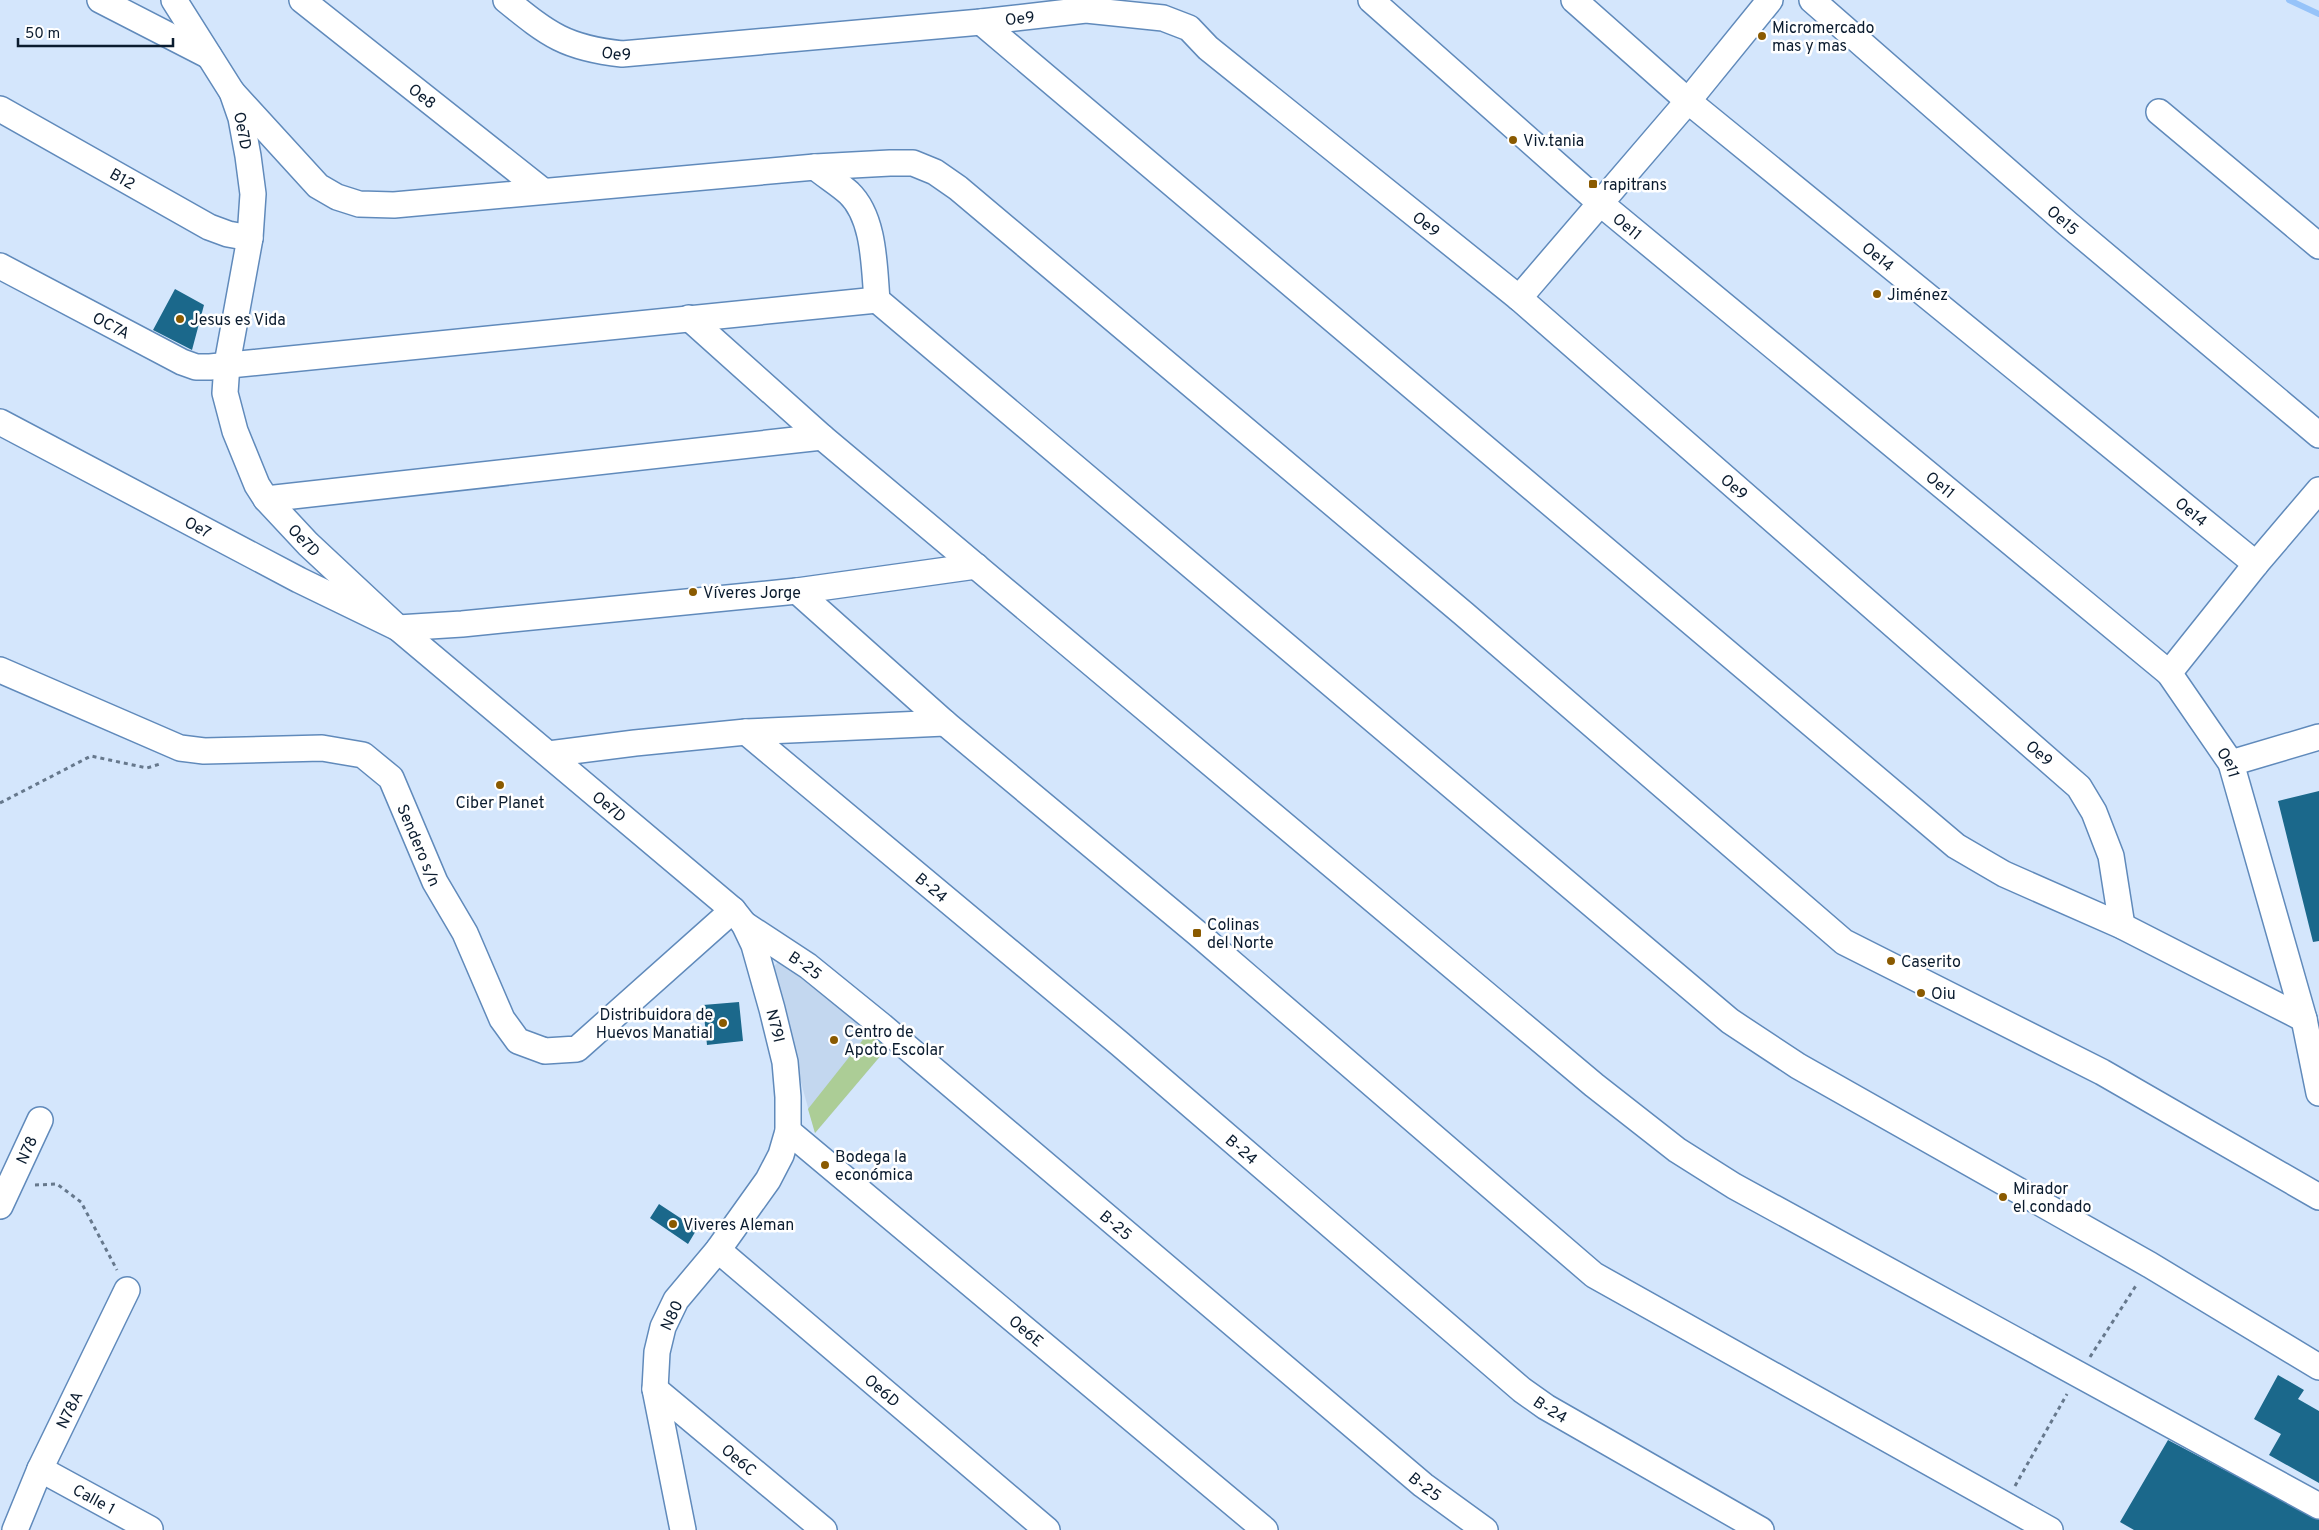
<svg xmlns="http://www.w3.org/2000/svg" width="2319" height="1530" viewBox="0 0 2319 1530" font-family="Overpass,sans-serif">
<rect width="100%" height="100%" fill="#d4e6fc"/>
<!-- built -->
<path fill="#c3d7ef" d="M779,961L888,1047L815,1133L770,970Z"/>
<!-- green -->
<path fill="#accd96" d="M869,1032L888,1047L815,1133L808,1109Z"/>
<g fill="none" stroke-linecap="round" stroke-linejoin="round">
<!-- stream -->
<path stroke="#96c3f9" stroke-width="6" d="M2289,0L2319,14"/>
</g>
<!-- building -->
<path fill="#1b688b" d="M175,289L204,305L192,350L153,330Z
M2319,791V941L2313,942L2278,801Z
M739,1002L743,1041L707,1045L703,1005Z
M659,1204L697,1229L688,1244L650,1218Z
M2278,1375L2304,1390L2298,1399L2319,1411V1483L2269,1455L2281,1434L2254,1419Z
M2168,1440L2319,1520V1530H2134L2120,1522Z"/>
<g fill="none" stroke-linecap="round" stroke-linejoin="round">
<defs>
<g id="minor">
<path d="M100,0L209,56"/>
<path id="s1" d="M174,0L232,92L241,118L248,156L253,194L250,238L227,364L225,393L235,431L257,485L266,499L308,544L398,628L733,910L744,924L754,945L772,1009L785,1062L788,1097V1131L781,1155L768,1180L718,1250L676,1300L663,1327L657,1352L655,1389L683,1530"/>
<path id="s2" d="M302,0L543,191"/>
<path id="s3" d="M506,0C549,35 566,48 622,54L981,22L1086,10L1163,18L1189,28L1208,48L1519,298L2079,787L2094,812L2111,856L2122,926"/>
<path id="s4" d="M1371,0L1600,203L2169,673L2231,763L2304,1019L2319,1093"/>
<path id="s5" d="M1574,0L1688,101L2256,564"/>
<path id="s6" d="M1812,0L2068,224L2319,435"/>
<path d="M981,22L1956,846L2004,874L2122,926L2304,1019"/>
<path d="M232,92L318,186L337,197L359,204L394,205L815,167L890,163H913L935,172L958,188L1464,614L1844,942L2102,1072L2319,1197"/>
<path id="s7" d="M0,109L209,227L228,234L250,238"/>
<path d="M2159,112L2319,246"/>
<path d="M815,167C826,176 839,184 849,193C875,218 874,267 877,300L1730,1021L1798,1066L2150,1265L2319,1367"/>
<path id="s8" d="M0,266L182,362L196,367H210L877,300"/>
<path d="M1519,298L1688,101L1770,0"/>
<path d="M689,318L822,437L1594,1085L1677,1150L1734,1186L2319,1506"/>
<path id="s9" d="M0,422L299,580L398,628L462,624L797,591L976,566"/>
<path d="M266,499L822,437"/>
<path d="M797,591L945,723L1197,933L1594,1275L2050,1530"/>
<path id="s10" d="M0,670L180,748L204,751L322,748L363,755L391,778L435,882L465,933L502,1019L518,1041L545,1051L577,1049L733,910"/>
<path d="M2169,673L2256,564L2319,490"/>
<path id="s11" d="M746,732L1120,1044L1522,1390L1546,1407L1761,1530"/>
<path d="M549,754L635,743L746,732L945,723"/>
<path d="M2231,763L2319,737"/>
<path id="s12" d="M744,924L808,966L882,1026L1423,1485L1485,1530"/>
<path id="s13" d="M788,1131L1265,1530"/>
<path id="s14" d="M0,1206L40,1120"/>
<path id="s15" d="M718,1250L1047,1530"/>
<path id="s16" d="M655,1389L824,1530"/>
<path id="s17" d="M40,1469L150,1529"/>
<path id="s18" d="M15,1530L40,1469L127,1290"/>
</g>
</defs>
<!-- minor casing -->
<use href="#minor" stroke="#608abb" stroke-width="28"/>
<!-- path -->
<path stroke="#66788c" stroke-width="3" stroke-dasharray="4 4" stroke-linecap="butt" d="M0,803L91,756L147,768L160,764
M35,1185L57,1184L81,1202L117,1270
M2090,1357L2137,1284
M2015,1486L2067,1394"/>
<!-- minor -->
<use href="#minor" stroke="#fff" stroke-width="25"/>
</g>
<!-- markers -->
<g fill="#8a5a00" stroke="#fff" stroke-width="2">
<circle cx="1762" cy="36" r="5"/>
<circle cx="1513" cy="140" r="5"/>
<rect x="1588" y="179" width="10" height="10" rx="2.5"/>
<circle cx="1877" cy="294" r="5"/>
<circle cx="180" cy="319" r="5"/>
<circle cx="693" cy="592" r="5"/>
<circle cx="500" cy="785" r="5"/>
<rect x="1192" y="928" width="10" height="10" rx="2.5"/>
<circle cx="1891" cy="961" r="5"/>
<circle cx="1921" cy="993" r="5"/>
<circle cx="723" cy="1023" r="5"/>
<circle cx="834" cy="1040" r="5"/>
<circle cx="825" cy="1165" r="5"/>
<circle cx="2003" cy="1197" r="5"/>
<circle cx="673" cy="1224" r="5"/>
</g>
<g text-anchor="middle" stroke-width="5" stroke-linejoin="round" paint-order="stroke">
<!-- street labels -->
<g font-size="16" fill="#0b1c2f" stroke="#fff">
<text dy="6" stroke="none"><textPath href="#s3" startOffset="530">Oe9</textPath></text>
<text dy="6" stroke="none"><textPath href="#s3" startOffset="125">Oe9</textPath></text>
<text dy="6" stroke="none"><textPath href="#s2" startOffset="154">Oe8</textPath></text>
<text dy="6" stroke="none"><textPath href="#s1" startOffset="149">Oe7D</textPath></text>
<text dy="6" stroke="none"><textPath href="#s7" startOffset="141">B12</textPath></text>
<text dy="6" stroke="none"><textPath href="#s6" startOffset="334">Oe15</textPath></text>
<text dy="6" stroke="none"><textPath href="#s3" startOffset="1010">Oe9</textPath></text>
<text dy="6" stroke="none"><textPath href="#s4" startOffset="342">Oe11</textPath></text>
<text dy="6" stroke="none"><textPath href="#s5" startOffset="398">Oe14</textPath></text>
<text dy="6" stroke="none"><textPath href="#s8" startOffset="126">OC7A</textPath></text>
<text dy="6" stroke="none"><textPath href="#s4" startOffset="748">Oe11</textPath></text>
<text dy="6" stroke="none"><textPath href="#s3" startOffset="1415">Oe9</textPath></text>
<text dy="6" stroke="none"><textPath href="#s5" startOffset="802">Oe14</textPath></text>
<text dy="6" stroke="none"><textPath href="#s9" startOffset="224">Oe7</textPath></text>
<text dy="6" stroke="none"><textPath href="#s1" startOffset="585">Oe7D</textPath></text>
<text dy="6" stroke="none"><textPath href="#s3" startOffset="1820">Oe9</textPath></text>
<text dy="6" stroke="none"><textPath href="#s4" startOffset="1152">Oe11</textPath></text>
<text dy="6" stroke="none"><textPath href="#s1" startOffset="990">Oe7D</textPath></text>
<text dy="6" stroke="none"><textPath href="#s10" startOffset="489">Sendero s/n</textPath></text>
<text dy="6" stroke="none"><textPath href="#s11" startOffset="242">B-24</textPath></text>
<text dy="6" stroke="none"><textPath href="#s12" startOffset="74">B-25</textPath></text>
<text dy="6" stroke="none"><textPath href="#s1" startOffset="1276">N79I</textPath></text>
<text dy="6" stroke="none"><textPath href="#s11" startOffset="648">B-24</textPath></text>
<text dy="6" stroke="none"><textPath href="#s14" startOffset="62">N78</textPath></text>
<text dy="6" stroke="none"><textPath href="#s12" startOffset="479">B-25</textPath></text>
<text transform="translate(671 1315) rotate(-65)" y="6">N80</text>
<text dy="6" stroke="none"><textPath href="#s13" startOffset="311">Oe6E</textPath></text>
<text dy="6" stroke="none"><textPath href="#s15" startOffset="216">Oe6D</textPath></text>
<text dy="6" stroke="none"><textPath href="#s18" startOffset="132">N78A</textPath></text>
<text dy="6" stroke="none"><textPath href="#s11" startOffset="1052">B-24</textPath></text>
<text dy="6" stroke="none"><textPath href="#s16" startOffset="110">Oe6C</textPath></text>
<text dy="6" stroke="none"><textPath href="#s12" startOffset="884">B-25</textPath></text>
<text dy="6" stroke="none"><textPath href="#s17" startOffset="62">Calle 1</textPath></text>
</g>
<!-- poi labels -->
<g font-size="16" fill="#0b1c2f" stroke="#fff" text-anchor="start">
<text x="1772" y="33">Micromercado<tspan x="1772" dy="18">mas y mas</tspan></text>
<text x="1523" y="146">Viv.tania</text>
<text x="1603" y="190">rapitrans</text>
<text x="1887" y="300">Jiménez</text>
<text x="190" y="325">Jesus es Vida</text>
<text x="703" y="598">Víveres Jorge</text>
<text x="500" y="808" text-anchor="middle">Ciber Planet</text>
<text x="1207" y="930">Colinas<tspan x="1207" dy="18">del Norte</tspan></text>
<text x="1901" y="967">Caserito</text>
<text x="1931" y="999">Oiu</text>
<text x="713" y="1020" text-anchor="end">Distribuidora de<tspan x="713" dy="18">Huevos Manatial</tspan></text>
<text x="844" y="1037">Centro de<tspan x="844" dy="18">Apoto Escolar</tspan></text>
<text x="835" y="1162">Bodega la<tspan x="835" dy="18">económica</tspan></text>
<text x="2013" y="1194">Mirador<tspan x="2013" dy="18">el condado</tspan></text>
<text x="683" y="1230">Viveres Aleman</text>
</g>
</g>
<!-- scale -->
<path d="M18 38v8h155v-8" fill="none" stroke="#0b1c2f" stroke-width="2.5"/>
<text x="25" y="38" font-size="15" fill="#0b1c2f" stroke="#ffffff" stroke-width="4" paint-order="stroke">50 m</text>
</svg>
